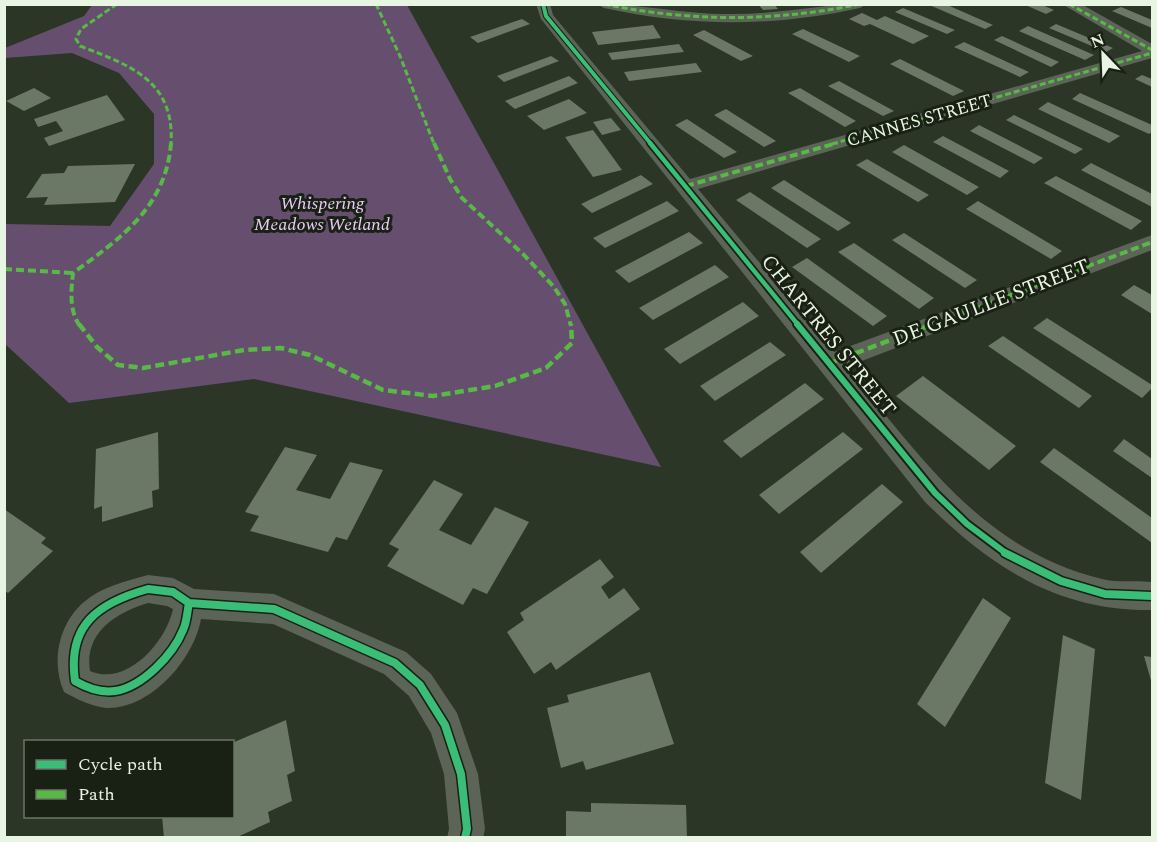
<svg xmlns="http://www.w3.org/2000/svg" width="1157" height="842" viewBox="0 0 1157 842" font-family="Spectral,serif">
<rect width="100%" height="100%" fill="#2b3626"/>
<!-- green -->
<path fill="#664e6f" d="M92,5H407L661,467L254,379L69,403L5,344V224L110,226L154,164V114L119,73L72,53L5,58V48L84,16Z"/>
<!-- building -->
<path fill="#6b7866" d="M758,4H774L778,9L763,10Z
M927,4H945L993,25L985,29Z
M1023,4H1040L1054,10L1046,14Z
M1121,7L1152,20V28L1112,11Z
M903,8L955,30L947,34L895,12Z
M862,13L877,20L885,16L929,36L913,44L870,24L864,26L849,19Z
M522,19L530,24L478,43L470,37Z
M1056,24L1113,48L1106,52L1049,28Z
M653,25L661,38L598,45L592,32Z
M1028,26L1094,55L1085,60L1019,31Z
M803,29L860,56L849,62L792,34Z
M704,30L753,56L741,61L693,35Z
M1002,36L1059,62L1051,67L994,40Z
M964,42L1029,72L1020,77L954,47Z
M679,44L684,52L612,60L608,53Z
M551,56L559,61L504,82L497,76Z
M900,59L964,91L953,96L890,64Z
M696,63L702,72L629,81L624,72Z
M1142,75L1152,79V87L1135,79Z
M569,76L578,83L515,109L505,101Z
M839,81L894,111L883,116L828,86Z
M34,88L51,98L24,111L6,101Z
M800,88L856,121L845,127L788,93Z
M1080,93L1152,125V132L1149,134L1072,99Z
M107,95L125,120L49,146L44,138L63,131L56,121L38,127L34,119Z
M569,99L587,113L544,130L527,116Z
M1048,102L1120,136L1109,143L1038,109Z
M726,109L776,141L764,147L714,115Z
M1014,115L1083,149L1075,154L1006,120Z
M611,118L621,130L602,135L593,122Z
M687,119L737,152L724,158L675,125Z
M979,125L1043,158L1034,164L970,131Z
M593,130L622,170L593,177L565,137Z
M943,136L1009,171L1000,178L933,142Z
M904,145L979,187L967,195L892,152Z
M867,159L929,195L918,202L856,165Z
M1091,163L1152,194V207L1081,170Z
M135,164L115,202L44,205L48,197L26,198L42,174L64,173L68,166Z
M641,175L653,184L592,213L581,204Z
M1056,176L1142,221L1131,230L1044,183Z
M784,180L851,223L838,231L771,188Z
M750,192L821,239L807,248L736,200Z
M667,201L679,211L605,248L593,238Z
M978,201L1062,251L1051,259L966,209Z
M689,232L703,243L629,283L615,271Z
M904,233L977,280L965,288L892,240Z
M854,243L934,298L919,309L838,252Z
M807,258L887,316L873,326L792,267Z
M715,265L729,277L653,320L639,308Z
M1134,285L1152,295V314L1121,295Z
M743,302L759,316L680,364L664,349Z
M1047,318L1152,385V388L1142,398L1033,328Z
M1003,336L1092,396L1079,408L988,346Z
M770,342L786,355L715,401L700,386Z
M923,376L1016,446L989,470L896,396Z
M805,383L824,399L741,458L723,441Z
M158,432L159,489L152,491L153,507L102,522V506L94,509L96,449Z
M843,432L863,449L779,514L759,495Z
M1124,439L1152,459V478L1113,451Z
M285,447L317,455L296,490L330,499L350,462L383,470L347,540L336,537L328,552L250,531L259,516L245,512Z
M1054,448L1152,518V543L1040,462Z
M434,480L463,494L439,530L471,545L495,507L529,522L487,594L473,588L463,605L387,566L399,549L389,544Z
M882,484L903,502L821,573L800,552Z
M4,509L46,538L41,543L53,551L8,593L4,590Z
M600,559L614,577L601,587L609,599L624,588L640,609L556,670L551,662L534,674L507,632L524,620L520,613Z
M983,598L1011,618L945,727L917,704Z
M1063,635L1095,649L1081,800L1045,783Z
M1144,656L1152,657V684Z
M650,672L674,744L586,770L583,761L561,768L547,708L569,702L567,695Z
M286,720L295,771L287,775L292,801L268,812L270,822L235,838H164L162,816H232V743Z
M591,803L686,805L687,838H566V811L591,812Z"/>
<g fill="none" stroke-linecap="round" stroke-linejoin="round">
<!-- minor -->
<path fill="#5b6457" fill-rule="evenodd" d="M536,4H550L553,15L690,179L1142,51L1062,4H1081L1152,44V58L698,189L834,352L1152,235V250L846,367C921,456 982,550 1102,579C1118,583 1136,580 1152,582V610C1057,611 991,567 925,502L541,19Z
M597,4C643,4 688,15 734,14C779,14 823,4 867,4L860,8C774,27 690,27 604,8Z
M148,575L173,578L194,589L274,594L406,652L431,674L457,713L478,774L485,829L483,838H447L449,829L444,774L431,733L409,696L384,674L273,624L201,619C194,659 151,709 107,708C92,707 77,699 64,692C51,663 58,624 84,602C101,587 126,581 148,575ZM148,603L167,606L173,609C166,642 127,687 90,671C84,633 115,613 148,603Z"/>
<!-- quiet-far2 -->
<path stroke="#58b947" stroke-width="3" stroke-dasharray="6 3" stroke-linecap="butt" d="M117,4L81,29L76,39L80,46C129,65 175,80 171,144
M376,4L400,56L434,144
M604,4C690,22 774,22 860,4
M1069,4L1152,50
M832,144L1152,53"/>
<!-- quiet-far1 -->
<path stroke="#58b947" stroke-width="4" stroke-dasharray="8 4" stroke-linecap="butt" d="M434,143L450,179L462,198L524,255L554,287L565,304L571,326
M686,186L837,143
M4,269L73,273
M80,326C69,311 71,291 73,273C121,238 166,207 171,143
M929,326L1152,242"/>
<!-- quiet -->
<path stroke="#58b947" stroke-width="4.5" stroke-dasharray="9 4.5" stroke-linecap="butt" d="M79,324L97,347L118,365L143,368L244,350L281,348L310,355L383,390L433,396L495,386L546,368L572,343L571,324
M830,363L933,324"/>
<defs>
<path id="cycleway-far3" d="M543,4L546,16L651,144"/>
<path id="cycleway-far2" d="M650,143L799,326"/>
<path id="cycleway-far1" d="M797,324L935,493L967,524L1007,554"/>
<path id="cycleway" d="M1005,553L1061,581L1105,594L1152,596
M148,589L173,592L189,603C187,612 187,622 183,630C173,655 142,687 115,691C101,693 87,688 75,681C67,625 98,603 148,589Z
M189,603L274,609L395,663L420,685L445,725L461,774L467,829L465,838"/>
</defs>
<!-- cycleway-far3 casing -->
<use href="#cycleway-far3" stroke="#182113" stroke-width="6"/>
<!-- cycleway-far2 casing -->
<use href="#cycleway-far2" stroke="#182113" stroke-width="8"/>
<!-- cycleway-far1 casing -->
<use href="#cycleway-far1" stroke="#182113" stroke-width="10"/>
<!-- cycleway casing -->
<use href="#cycleway" stroke="#182113" stroke-width="11"/>
<!-- cycleway-far3 -->
<use href="#cycleway-far3" stroke="#3abd76" stroke-width="4"/>
<!-- cycleway-far2 -->
<use href="#cycleway-far2" stroke="#3abd76" stroke-width="4.5"/>
<!-- cycleway-far1 -->
<use href="#cycleway-far1" stroke="#3abd76" stroke-width="6"/>
<!-- cycleway -->
<use href="#cycleway" stroke="#3abd76" stroke-width="8"/>
</g>
<g text-anchor="middle" stroke-width="6" stroke-linejoin="round" paint-order="stroke">
<!-- far-street labels -->
<g font-size="18" fill="#e8f5e2" stroke="#182113">
<text transform="translate(919 120) rotate(-16)" y="6">CANNES STREET</text>
</g>
<!-- far-park labels -->
<g font-size="18" font-style="italic" fill="#eccafa" stroke="#182113">
<text x="322" y="209">Whispering<tspan x="322" dy="21">Meadows Wetland</tspan></text>
</g>
<!-- street labels -->
<g font-size="21" fill="#e8f5e2" stroke="#182113">
<text transform="translate(991 302) rotate(-21)" y="7">DE GAULLE STREET</text>
<text transform="translate(829 335) rotate(51)" y="7">CHARTRES STREET</text>
</g>
</g>
<!-- border -->
<rect width="1157" height="842" fill="none" stroke="#e8f5e2" stroke-width="12"/>
<!-- legend -->
<rect x="24" y="740" width="210" height="78" fill="#182113" stroke="#6b7666" stroke-width="1.5"/>
<rect x="36" y="760" width="30" height="9" fill="#3abd76" stroke="#6b7666" stroke-width="1.5"/>
<text x="78" y="770" font-size="18" fill="#e8f5e2">Cycle path</text>
<rect x="36" y="790" width="30" height="9" fill="#58b947" stroke="#6b7666" stroke-width="1.5"/>
<text x="78" y="800" font-size="18" fill="#e8f5e2">Path</text>
<!-- north arrow -->
<g transform="translate(1103 54) rotate(337)" stroke="#182113" stroke-width="4.5" paint-order="stroke">
<path d="M0-4.5L10 22L0 15L-10 22Z" fill="#e8f5e2"/>
<text y="-9" font-size="16" font-weight="bold" text-anchor="middle" fill="#e8f5e2">N</text>
</g>
</svg>
